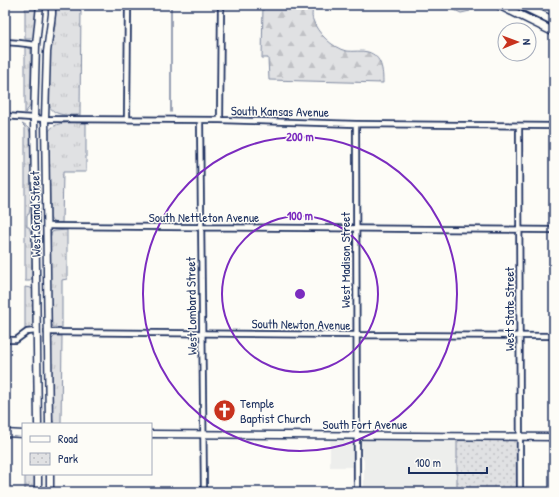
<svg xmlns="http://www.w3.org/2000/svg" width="559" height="497" viewBox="0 0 559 497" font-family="'Patrick Hand',sans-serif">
<defs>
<pattern id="grass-tufts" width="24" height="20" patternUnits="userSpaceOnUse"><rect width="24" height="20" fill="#e0e1e3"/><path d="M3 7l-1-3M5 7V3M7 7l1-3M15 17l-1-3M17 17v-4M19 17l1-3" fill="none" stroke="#c0c1c5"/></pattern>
<pattern id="forest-firs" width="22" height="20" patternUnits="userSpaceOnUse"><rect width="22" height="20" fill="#e0e1e3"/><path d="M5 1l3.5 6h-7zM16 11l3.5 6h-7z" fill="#c0c1c5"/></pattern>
<pattern id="park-dots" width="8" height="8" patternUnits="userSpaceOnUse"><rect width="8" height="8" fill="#e0e1e3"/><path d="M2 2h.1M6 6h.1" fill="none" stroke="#c0c1c5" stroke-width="1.8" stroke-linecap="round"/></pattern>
</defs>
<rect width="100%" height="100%" fill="#fdfcf7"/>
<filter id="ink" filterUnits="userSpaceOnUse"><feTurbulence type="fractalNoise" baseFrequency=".025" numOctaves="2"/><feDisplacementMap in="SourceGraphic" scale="8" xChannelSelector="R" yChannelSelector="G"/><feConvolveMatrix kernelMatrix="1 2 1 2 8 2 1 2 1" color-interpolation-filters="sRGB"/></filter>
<g filter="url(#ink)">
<!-- built -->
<path fill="#edeeec" d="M330,438H351L354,439L355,467H330Z
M364,439L457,440V492H364V461L362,456L361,440Z"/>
<!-- grass -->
<path fill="url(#grass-tufts)" stroke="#7e88a0" d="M56,5H81L80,115C69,115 54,117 49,105L50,51L55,25Z
M25,9H37L34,37L30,39H25Z
M25,46L31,49V105L25,113Z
M86,123V172H63L62,223C56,223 52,224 50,217L49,131C56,120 74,123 86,123Z
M22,124C29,127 31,131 31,138L32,198L29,214L27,215V227H29L32,236V278L30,281H25V127Z
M67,230V279L62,280V328L53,327L50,322V238L52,232L55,231Z
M25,287L31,288L33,290V325L31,328L25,329Z
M55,336H62L61,424H54L52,418L51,343V340Z
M25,474H35V492H25Z"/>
<!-- forest -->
<path fill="url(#forest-firs)" stroke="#7e88a0" d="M263,5H313C313,9 311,16 313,20C317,33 333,48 346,51C353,52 362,50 368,52C382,56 383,71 383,83L269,80L268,58H262Z
M444,5H467L470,11L461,13Z"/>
<!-- park -->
<path fill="url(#park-dots)" stroke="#7e88a0" d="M457,440H516L517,443V492H457Z"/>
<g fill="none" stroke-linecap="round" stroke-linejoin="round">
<!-- stream -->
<path stroke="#76819c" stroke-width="1.5" d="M171,5V112"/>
<defs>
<path id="street" d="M5,42L19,43L36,45
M5,116L45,119L220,120L356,124L554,126
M127,119L128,5
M220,120L221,5
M200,121L204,492
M356,124L357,492
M519,126L520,492
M46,226L554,230
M47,332L356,335L554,336
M5,340H16L27,332L36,331"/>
<path id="secondary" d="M38,424L34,119L36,45L40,5
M49,424L45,119L47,52L52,14V5
M5,433L23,434
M151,434L554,437
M50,474V492
M38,492V474"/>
<path id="primary" d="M499,5L554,32
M521,5L554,21"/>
</defs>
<!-- street casing -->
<use href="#street" stroke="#1b2f5e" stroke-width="8"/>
<!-- secondary casing -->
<use href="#secondary" stroke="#1b2f5e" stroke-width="9"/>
<!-- primary casing -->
<use href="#primary" stroke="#1b2f5e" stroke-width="10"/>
<!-- street -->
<use href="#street" stroke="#fdfcf7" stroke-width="4.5"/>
<!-- secondary -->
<use href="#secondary" stroke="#fdfcf7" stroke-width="6"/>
<!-- primary -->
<use href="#primary" stroke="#fdfcf7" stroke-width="7"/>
</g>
</g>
<!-- distance rings -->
<g fill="none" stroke="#7b2cbf" stroke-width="2">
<circle cx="300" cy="294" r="78"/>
<circle cx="300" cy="294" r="157"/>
</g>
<!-- icons -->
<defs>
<symbol id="church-disc" viewBox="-11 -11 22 22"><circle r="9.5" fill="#c8321e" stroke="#fdfcf7"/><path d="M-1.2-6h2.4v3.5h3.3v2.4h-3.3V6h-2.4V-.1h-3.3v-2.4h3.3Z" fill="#fff"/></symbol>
</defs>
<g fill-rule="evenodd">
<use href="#church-disc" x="212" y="398" width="25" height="25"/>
</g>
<g text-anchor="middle" stroke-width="3" stroke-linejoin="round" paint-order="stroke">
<!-- street labels -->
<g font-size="13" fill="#1b2f5e" stroke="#fdfcf7">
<text transform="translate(280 111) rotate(1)" y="5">South Kansas Avenue</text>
<text transform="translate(35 214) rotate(-91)" y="5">West Grand Street</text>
<text x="204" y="222">South Nettleton Avenue</text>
<text transform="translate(345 260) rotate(-90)" y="5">West Madison Street</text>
<text transform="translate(191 306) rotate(-91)" y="5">West Lombard Street</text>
<text transform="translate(509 309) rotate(-90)" y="5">West State Street</text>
<text transform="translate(301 324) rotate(1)" y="5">South Newton Avenue</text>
<text x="365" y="429">South Fort Avenue</text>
</g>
<!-- poi labels -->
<g font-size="13" fill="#1b2f5e" stroke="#fdfcf7" text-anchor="start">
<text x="240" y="408">Temple<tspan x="240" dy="15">Baptist Church</tspan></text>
</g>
</g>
<circle cx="300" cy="294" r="6" fill="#7b2cbf" stroke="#fdfcf7" stroke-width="2"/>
<g font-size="12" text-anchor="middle" font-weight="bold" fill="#7b2cbf" stroke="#fdfcf7" stroke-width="3" stroke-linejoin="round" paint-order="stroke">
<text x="300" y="141">200 m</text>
<text x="300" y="220">100 m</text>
</g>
<!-- margin -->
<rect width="559" height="497" fill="none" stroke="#fdfcf7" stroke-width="20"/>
<rect x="10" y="10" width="539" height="477" fill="none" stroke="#1b2f5e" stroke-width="1.5" filter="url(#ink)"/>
<!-- legend -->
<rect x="22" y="423" width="130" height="52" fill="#fdfcf7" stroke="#a3aaba"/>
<rect x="30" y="436" width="20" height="6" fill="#fdfcf7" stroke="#a3aaba"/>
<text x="58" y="443" font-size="12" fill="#1b2f5e">Road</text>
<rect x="30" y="453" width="20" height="12" fill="url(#park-dots)" stroke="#a3aaba"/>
<text x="58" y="463" font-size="12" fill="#1b2f5e">Park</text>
<!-- north arrow -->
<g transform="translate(517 42) rotate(89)"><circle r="19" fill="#fdfcf7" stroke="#a3aaba"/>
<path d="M0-3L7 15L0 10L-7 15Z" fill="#c8321e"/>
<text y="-6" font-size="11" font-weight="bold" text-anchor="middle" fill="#1b2f5e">N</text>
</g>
<!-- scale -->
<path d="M409 467v6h78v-6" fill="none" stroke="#1b2f5e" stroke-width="2"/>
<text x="415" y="467" font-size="12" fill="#1b2f5e" stroke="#fdfcf7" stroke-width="3" paint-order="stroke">100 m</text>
</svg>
